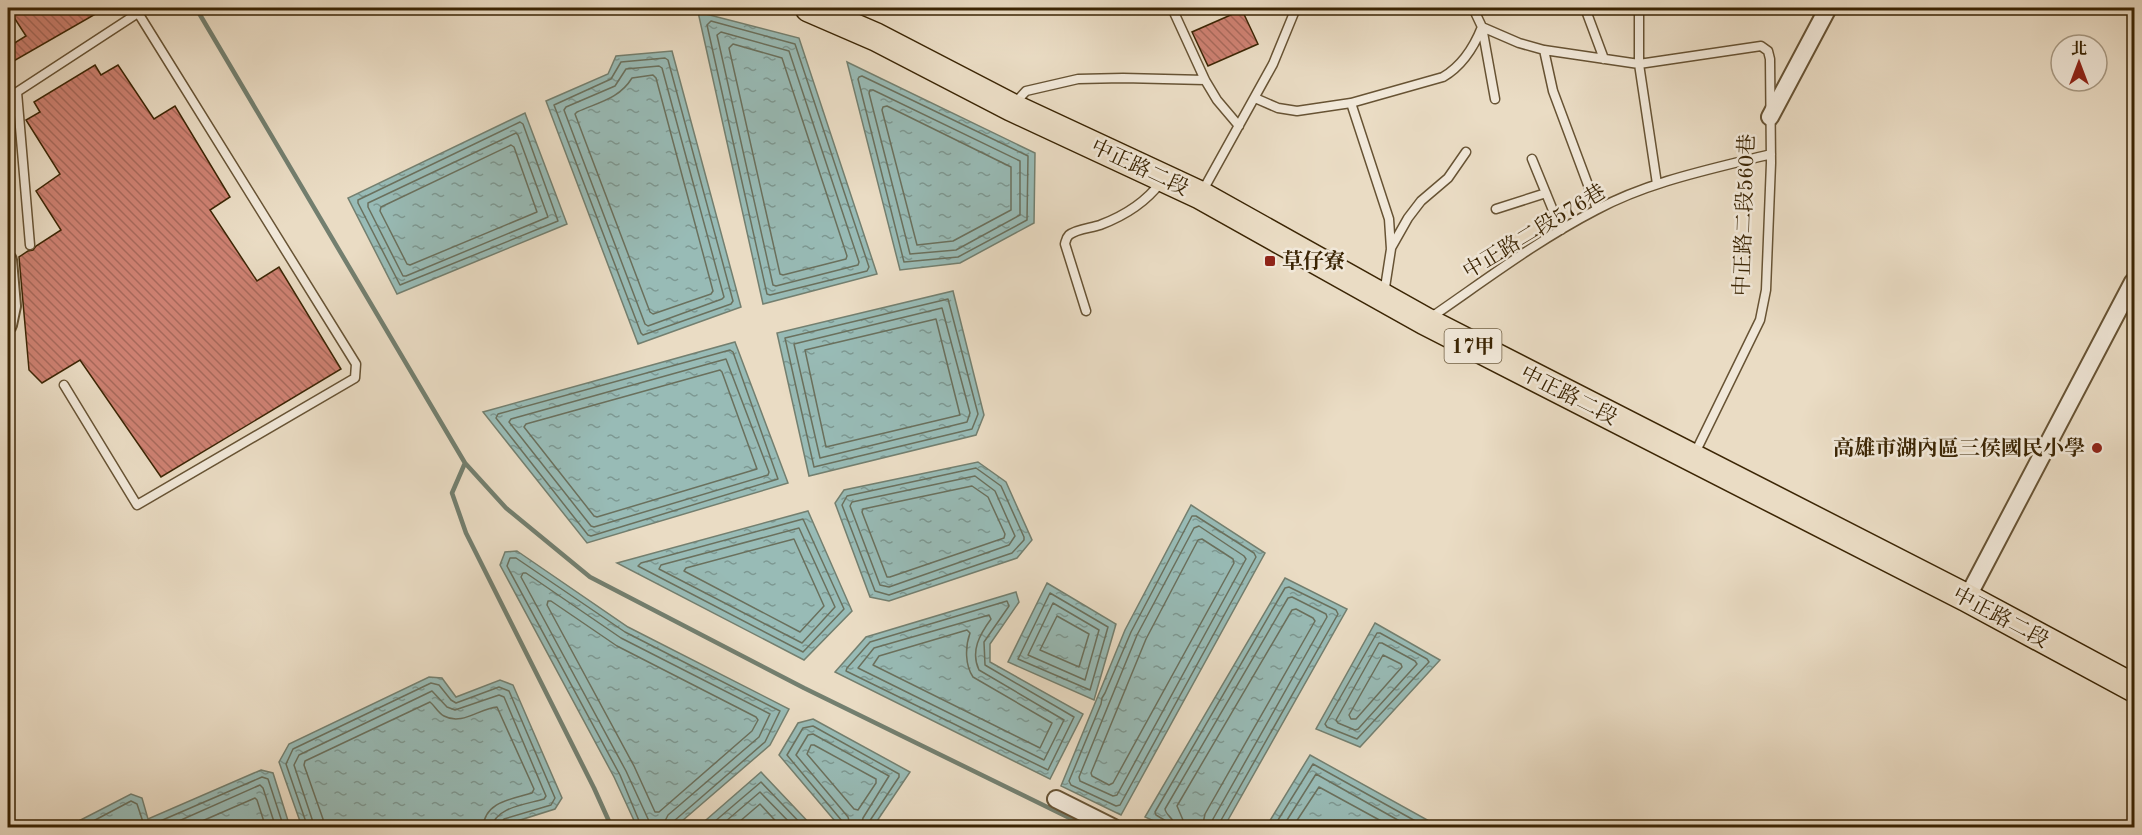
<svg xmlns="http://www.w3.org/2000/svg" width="2142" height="835" viewBox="0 0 2142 835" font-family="'Old Standard TT','Noto Serif TC',serif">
<defs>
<pattern id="water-ripples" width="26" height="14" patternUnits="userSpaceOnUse" patternTransform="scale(1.5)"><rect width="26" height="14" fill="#98bbb6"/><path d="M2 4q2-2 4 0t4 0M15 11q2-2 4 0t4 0" fill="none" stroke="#7d9892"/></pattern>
<pattern id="building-back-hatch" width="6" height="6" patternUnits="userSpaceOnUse" patternTransform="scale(1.5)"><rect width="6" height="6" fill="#ce8172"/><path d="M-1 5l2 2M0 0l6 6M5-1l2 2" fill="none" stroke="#a8695b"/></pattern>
</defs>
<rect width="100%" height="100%" fill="#eadcc4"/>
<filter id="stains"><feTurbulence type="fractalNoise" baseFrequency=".00333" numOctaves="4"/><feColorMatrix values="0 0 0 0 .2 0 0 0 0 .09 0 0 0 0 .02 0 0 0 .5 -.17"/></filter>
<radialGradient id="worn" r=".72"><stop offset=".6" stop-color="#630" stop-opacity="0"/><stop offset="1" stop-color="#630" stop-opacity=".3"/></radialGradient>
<!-- water -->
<path fill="url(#water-ripples)" stroke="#737f6f" stroke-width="1.5" d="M698,12L799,38L877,274L763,304Z
M672,51L741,307L638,344L546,101L608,74L616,56Z
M847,62L1035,153L1034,223L960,263L900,270Z
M525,113L567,224L397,294L348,198Z
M953,291L984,415L976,435L809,476L777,333Z
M735,342L788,483L587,543L483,412Z
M978,462L1006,482L1032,540L1017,558L889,601L870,597L835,503L844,490Z
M1191,505L1265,553L1121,815L1061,786L1125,630Z
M808,511L852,611L804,660L617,563Z
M517,551L628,627L789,709L770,745L675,827H637L614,777L500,565L505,552Z
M1285,578L1347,609L1224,827H1167L1145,817Z
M1047,583L1116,624L1094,700L1008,662Z
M1016,592L1019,602L990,644V662L1083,714L1050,779L835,672L866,637Z
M1375,623L1440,660L1360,747L1316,729Z
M429,677L442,678L456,697L500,680L513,685L562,798L555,809L498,827H302L279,762L289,744Z
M813,719L910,772L873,827H840L779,755L798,723Z
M1310,755L1440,827H1266Z
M261,770L273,773L290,827H67L131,794L142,798L148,819Z
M761,772L813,827H698Z"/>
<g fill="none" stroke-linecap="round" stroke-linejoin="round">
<!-- shore -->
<path stroke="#6a705d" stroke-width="1.5" d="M711,21L795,44L869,267L867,271L770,295L767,294L707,25Z
M721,32L789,51L859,262L858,265L776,286L773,285L717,35Z
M733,44L782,58L847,256L846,259L783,275L780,274L729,48Z
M665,58L668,60L733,301L731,304L643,335L641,333L554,105L611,79L621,62Z
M659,66L662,68L724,297L722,299L648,326L645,324L564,110L566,107L615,86L626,69Z
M653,75L656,78L713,291L711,294L653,314L650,312L575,114L577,112C599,102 619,99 632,78Z
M862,76L1028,156L1027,220L958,257L904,262L858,79L859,77Z
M870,90H873L1020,161V215L956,250L910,254L869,93Z
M887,106L1011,167V210L953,241L917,245L882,110L883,107Z
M520,122L523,124L558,221L400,285L358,203V200Z
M516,133L518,135L548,217L406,276H403L368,207V203Z
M511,145L514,147L537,212L410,265L407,264L380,211L381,207Z
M948,299L978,414L972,429L814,467L785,338Z
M942,308L970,413L967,422L820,458L794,344Z
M936,319L960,415L826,447L805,350Z
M730,350L733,352L778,479L591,536L588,535L496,418L498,414Z
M726,359L769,472L768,475L594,527L591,526L509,422L511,419Z
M720,370L722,372L757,469L597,517L594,516L524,427L526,424Z
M976,468L1001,486L1024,537V540L1012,553L889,595L875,591L842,505L847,496Z
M975,476L995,491L1015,536L1009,545L889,587L880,585L850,506L852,502Z
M972,486L988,497L1005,534L1004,538L890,577H887L862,512L863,509Z
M1192,516H1196L1254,553L1256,557L1120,805L1116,806L1071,785L1069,781L1101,704L1102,698L1105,693L1131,632Z
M803,519L844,609L803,652L638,566L641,563Z
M1199,526L1244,556L1246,559L1117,795L1113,796L1080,781L1079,777L1137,635L1194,528Z
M799,528L835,607L802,643L659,569L661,565Z
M794,539L824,606L800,632L684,571L686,568Z
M1202,539L1233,559L1234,563L1113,783L1109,785L1092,776L1091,773L1146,639L1198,540Z
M1050,593L1108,627L1090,690L1018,659Z
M548,601H551L617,646L756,717L758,720L752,731L659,812H655L634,766L547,605Z
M1007,601L1009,606L984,642L985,665L1074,717L1048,770L846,671L847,668L870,642Z
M1053,603L1099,630L1085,680L1028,655Z
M989,615L991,619C980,634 970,651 979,670L1064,720L1044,760L858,668L874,648Z
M1057,616L1089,634L1079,667L1040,650Z
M967,630L970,633C965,647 965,665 973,677L1052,723L1040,748L873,665L879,656Z
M1377,633H1380L1427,659L1429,662L1357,739L1327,727L1325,724Z
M1379,643H1382L1415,661L1417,664L1358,729L1355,730L1338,723L1336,720Z
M1383,655L1401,664L1402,667L1356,719H1351L1349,715Z
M811,745H814L876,779V783L858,810L854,809L807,754Z
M80,828L131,801L137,804L143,822L151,825L262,777L268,779L284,828
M163,828L260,785L263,788L276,828
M186,828L255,798L257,800L266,828
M308,828L286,764L293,749L431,683L439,685L451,700L456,703L499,687L509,691L555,798L551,805L504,819L501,823L500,828
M315,828L294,765L299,755L432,691L447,707L455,710L499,695L504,697L546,796L544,799C528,804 494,807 492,828
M324,828L323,819L304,765L305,761L430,702C435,706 438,713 444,716C462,726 480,708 497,707L534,789L532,793C512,799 484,802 483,828
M642,828L620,775L507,566L510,558H516L625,632L780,711L765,742L674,821L671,828
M650,828L649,821L626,771L521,577L523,573H526L621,638L770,714L759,737L668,815L665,821L664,828
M707,828L761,782L805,828
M718,828L760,792L795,828
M732,828L760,804L782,828
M844,828L842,821L787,755L803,728L813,726L899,774V777L869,822V828
M851,828L848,817L796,755L808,735L813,734L889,776L863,818L861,828
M1167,828L1166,821L1156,815L1155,812L1285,588L1289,587L1336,610L1338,614L1220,822L1219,828
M1175,828C1175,818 1166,816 1165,809L1288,598L1292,597L1326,614L1327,617L1213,819L1211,828
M1184,828L1183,820L1177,806L1292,610L1296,609L1313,618L1315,621L1205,814L1202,828
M1273,828L1313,764L1428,828
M1282,828L1316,774L1412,828
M1292,828L1319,787L1394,828"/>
<!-- stream -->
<path stroke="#737f6f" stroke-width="4.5" d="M196,8L465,463L506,508L590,577L804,688L1090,828
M465,463L452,493L466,533L594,788L612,828"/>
</g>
<!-- building -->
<path fill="url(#building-back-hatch)" stroke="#3b2504" stroke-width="1.5" d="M8,8H106L12,62L8,55V47L26,36Z
M1242,10L1258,44L1208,66L1192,32Z
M95,65L101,75L118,65L154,119L175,106L230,197L210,210L257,281L279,267L341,369L161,477L80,360L42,383L29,370L19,257L28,251L33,250L36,246L61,230L36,191L60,174L26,120L40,112L34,102Z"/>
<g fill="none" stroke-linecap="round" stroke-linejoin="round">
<defs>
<path id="lane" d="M1172,8L1205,80L1217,100L1239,126
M1473,8L1482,27L1519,43L1544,50L1639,64L1761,46L1768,51L1770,59L1771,163L1766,290L1760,320L1695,453
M1585,8L1604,59
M1639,8V64L1657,184
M1482,27L1495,99
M1544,50L1553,91L1597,209
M1255,98L1278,108L1297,111L1351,103L1443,77C1462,66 1474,47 1482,27
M1015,103L1026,91L1078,79L1123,78L1205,80
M1351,103L1389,219L1391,249L1384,294
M1532,159L1561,230
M1202,192L1273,64L1296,8
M1496,209L1546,193
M30,245L17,92L138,13
M1391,248L1408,218L1421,201L1448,178L1466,152
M1086,311L1065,244C1066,240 1066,238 1069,235C1076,229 1091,228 1100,225C1124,216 1146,202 1161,182
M1430,318C1484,281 1538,240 1596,210C1650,181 1712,169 1771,154
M64,385L137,505L355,378L356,364L135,8"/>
<path id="street" d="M1770,117L1828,8
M8,260L12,306L8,325
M1967,598L2133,282L2134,283
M1056,799L1114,828"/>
<path id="primary" d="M809,8L876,37L1011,107L1200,195L1425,321L1967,598L2134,688"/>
</defs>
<!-- lane casing -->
<use href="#lane" stroke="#675334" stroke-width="11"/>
<!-- street casing -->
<use href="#street" stroke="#675334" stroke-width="20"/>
<!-- primary casing -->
<use href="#primary" stroke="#3b2504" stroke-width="30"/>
<!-- lane -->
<use href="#lane" stroke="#f1e8d9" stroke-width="8"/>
<!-- street -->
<use href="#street" stroke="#f1e8d9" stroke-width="16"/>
<!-- primary -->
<use href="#primary" stroke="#eadcc4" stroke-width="27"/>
</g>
<!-- markers -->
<g fill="#8f2418" stroke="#f1e8d9" stroke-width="2">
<rect x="1264" y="255" width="12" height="12" rx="3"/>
<circle cx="2097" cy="448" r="6"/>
</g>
<g text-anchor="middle" stroke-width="5" stroke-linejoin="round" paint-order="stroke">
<!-- shield labels -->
<rect fill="#f1e8d9" stroke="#726044" stroke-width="1.5" x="1444.5" y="329" width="57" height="34" rx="4.5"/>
<g font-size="20" font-weight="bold" fill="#3b2504">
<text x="1473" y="353">17甲</text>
</g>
<!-- street labels -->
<g font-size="21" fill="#3b2504" stroke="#f1e8d9">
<text transform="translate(1140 167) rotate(25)" y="7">中正路二段</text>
<text transform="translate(1744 215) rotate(-88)" y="7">中正路二段560巷</text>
<text transform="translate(1534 231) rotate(-31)" y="7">中正路二段576巷</text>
<text transform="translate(1569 395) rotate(27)" y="7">中正路二段</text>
<text transform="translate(2001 617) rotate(28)" y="7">中正路二段</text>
</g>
<!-- poi labels -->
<g font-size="21" font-weight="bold" fill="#3b2504" stroke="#f1e8d9" text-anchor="start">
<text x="1282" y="268">草仔寮</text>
<text x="2085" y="455" text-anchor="end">高雄市湖內區三侯國民小學</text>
</g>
</g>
<!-- margin -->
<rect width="2142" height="835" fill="none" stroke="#eadcc4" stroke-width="30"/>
<rect x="9" y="9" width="2124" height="817" fill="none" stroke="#3b2504" stroke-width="3"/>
<rect x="15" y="15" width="2112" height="805" fill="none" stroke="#3b2504" stroke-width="1.5"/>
<!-- north arrow -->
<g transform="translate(2079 63)"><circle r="28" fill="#f1e8d9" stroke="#a89a84" stroke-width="1.5"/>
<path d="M0-4.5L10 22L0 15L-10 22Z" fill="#8f2418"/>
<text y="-9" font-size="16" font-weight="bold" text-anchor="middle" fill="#3b2504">北</text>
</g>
<rect width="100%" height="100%" filter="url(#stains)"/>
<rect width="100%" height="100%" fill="url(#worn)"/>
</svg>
